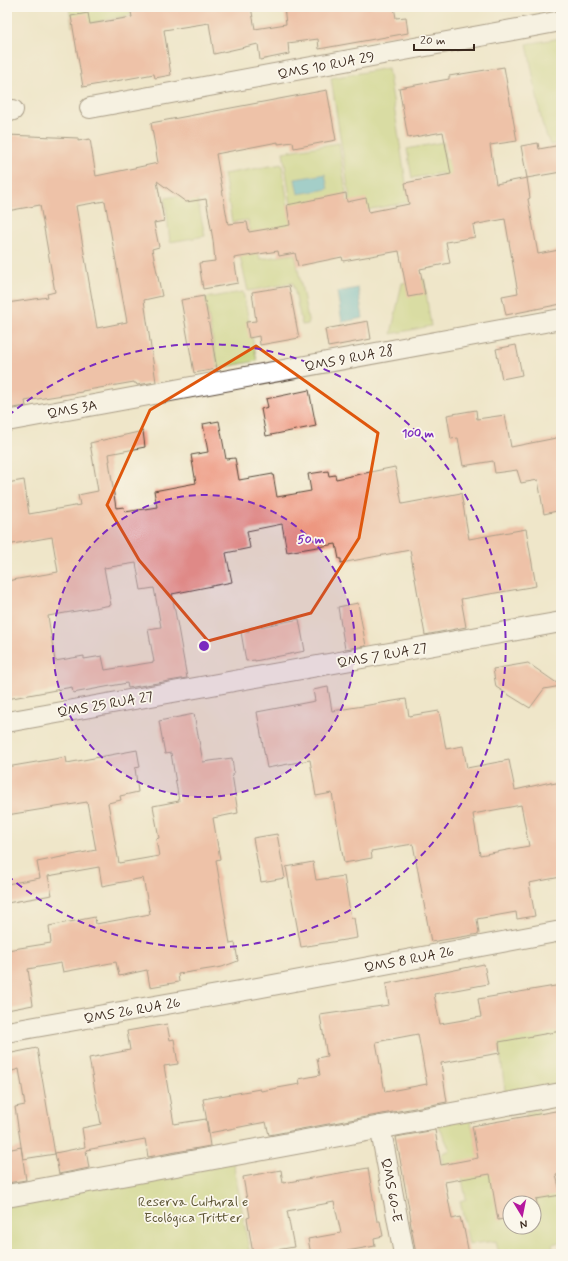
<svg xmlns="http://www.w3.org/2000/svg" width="568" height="1261" viewBox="0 0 568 1261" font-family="Mynerve,sans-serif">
<rect width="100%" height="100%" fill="#fbf7ec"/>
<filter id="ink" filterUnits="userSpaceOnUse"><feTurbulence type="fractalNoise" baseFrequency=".025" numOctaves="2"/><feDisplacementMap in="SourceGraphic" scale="8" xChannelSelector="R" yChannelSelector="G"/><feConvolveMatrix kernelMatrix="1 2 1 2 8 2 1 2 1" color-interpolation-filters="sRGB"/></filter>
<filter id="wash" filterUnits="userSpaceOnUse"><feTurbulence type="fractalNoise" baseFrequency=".012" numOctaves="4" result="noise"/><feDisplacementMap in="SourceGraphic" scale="16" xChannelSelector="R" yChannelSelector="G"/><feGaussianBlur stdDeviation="0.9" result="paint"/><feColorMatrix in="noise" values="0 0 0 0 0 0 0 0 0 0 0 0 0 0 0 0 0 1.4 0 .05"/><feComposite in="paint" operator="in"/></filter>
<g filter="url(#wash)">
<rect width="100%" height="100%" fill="#efe6c9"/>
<!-- green -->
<path fill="#bfd174" stroke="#7d7e49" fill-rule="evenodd" d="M69,7H130L131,15L72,27Z
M561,38V143L550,145L542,123L527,44Z
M388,68L409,202L352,213L331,78Z
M443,142L445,159L461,158L447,193L442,173L412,178L407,149Z
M339,143L349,214L294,224L283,152Z
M282,164L291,226L250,233L248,220L232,222L224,174Z
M196,193L205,236L170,242L165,198Z
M255,236L260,259L295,254L309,324L302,325L293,283L248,291L236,239Z
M424,279L431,326L391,334L402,283Z
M243,292L257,361L218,368L205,298Z
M561,1018V1088L506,1098L497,1029Z
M539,1110L546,1145L561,1166V1242L552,1244L554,1254H499L496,1241L469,1244L460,1201L466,1199L461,1174L445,1176L441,1154L450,1150L437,1122L470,1117L480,1163L527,1125L526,1112ZM510,1203H534V1227H510Z
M232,1156L250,1254H7V1198Z"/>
<!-- water -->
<path fill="#49b2c8" stroke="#426e73" d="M325,174L328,189L298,194L295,179Z
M358,288L363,318L342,322L337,292Z"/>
<g id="blocks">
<!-- building -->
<path fill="#ed9780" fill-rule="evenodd" d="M130,7H251L255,29L286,24L284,7H394L396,18L406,17L408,33L319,49L318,39L288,43L289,54L260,60L258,44L214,54L209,23L164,30L171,75L155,78L154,74L83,87L71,16L88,13L90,24L132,17Z
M504,67L517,141L490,145L496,184L527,178L530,198L528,199L538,254L559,250L561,260V304L506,315L502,296L518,293L505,219L473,225L475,237L446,242L450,263L420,269L425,294L408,297L399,251L343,261L342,257L298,266L295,253L279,256L278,251L234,258L238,283L203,289L199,263L215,261L213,240L206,199L186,202L157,181L164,221L154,223L159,247L152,249L162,296L144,300L156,382L137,385L136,383H134V382L82,391V392L25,401L26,406L7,409V303L48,297L47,294L55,292L40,205L7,211V135L78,138V141L90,139L96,176L158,163L151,123L327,90L336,140L294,148L293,142L278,144V142L216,154L228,224L247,222L249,232L290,225L287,205L346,193L347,202L366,198L369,212L409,204L405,183L451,174L443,132L408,138L399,88L449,79V76ZM105,201L127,322L97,328L76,206Z
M538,143L539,149L561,145V172L527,178L521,146Z
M289,286L299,338L260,345L259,336L249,338L246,322L256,321L252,292Z
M204,296L217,369L194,373L181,300Z
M368,321L371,339L328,347L325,329Z
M516,345L522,375L502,379L496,349Z
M309,390L316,426L266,436L261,409L268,407L266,399Z
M476,410L477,419L505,415L511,447L561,437V510L544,514L538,480L521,483L517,470L495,473L493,461L463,466L458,438L451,439L447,415Z
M219,421L226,459L235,458L239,480L273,474L277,497L311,491L308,474L328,471L329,476L335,475L336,479L395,467L402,504L461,493L469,539L526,529L536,586L461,599L466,627L425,635L410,550L341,563V559H339L336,544L287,552L282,524L247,531L250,548L226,553L232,582L172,594L187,678L128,688L127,683L73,693L72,687L7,699V581L58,572L52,537L7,545V483L24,480L29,514L80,505L78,495L98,491L90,443L143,431L145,447L109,454L110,461H109L116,508L124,507L125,512L157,507L154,491L196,483L191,455L208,452L203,424ZM136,563L141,590L154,588L161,627L148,629L154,662L105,670L102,656L84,659V656L55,661L48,616L111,605L104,568Z
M358,603L366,646L345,649L338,607Z
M299,619L305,651L255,661V660L246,661L241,632L249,631V629Z
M528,663L561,686L544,689L530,708L496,687L493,669Z
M328,687L332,711L406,699L409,716L439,711L446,749L463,746L467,768L509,760L515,790L551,782V784L561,782V877L529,883L535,916L517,919L516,912L477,919L479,934L431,942L413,844L371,851L372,858L344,863L332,793L316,796L310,760L267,768L257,712L315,701L313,690ZM521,805L529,846L480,855L473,814Z
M194,714L203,762L232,758L234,773L232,774L238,813L213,818L220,859L216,860L230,944L235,943L238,961L222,967L178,974L179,982L150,987L147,970L119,976L116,962L63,972L61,963L28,969L33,1005L7,1010V950L51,943L49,926L95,917L96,924L150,914L143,878L102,886L99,867L48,876L52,895L7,903V884L40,878L37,862L96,850L87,802L7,815V767L66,757L67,763L137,750L140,767L135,768L138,792L120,796L121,800L108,803L119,863L159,856L156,839L159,838L153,806L179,801L171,753L165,754L159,721Z
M277,834L285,878L261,882L253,838Z
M313,862L316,880L344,876L351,918H354L357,938L301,947L286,867Z
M484,964L488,984L434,994L440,1024L481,1017L478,999L561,985V1031L499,1042L500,1053L441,1063L447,1102L269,1135L266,1122L209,1133L203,1099L260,1089L261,1091L300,1084L299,1079L320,1075L317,1058L327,1056L320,1015L389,1005L386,984ZM418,1034L427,1084L385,1092L376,1042Z
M167,1024L170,1040L174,1039L178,1064L164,1066L174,1124L206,1119L210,1146L148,1157L145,1139L86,1150L89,1168L59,1174L55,1153L85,1147L82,1128L101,1124L89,1058L130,1050L127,1031Z
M37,1048L55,1154L23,1159L15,1107L25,1105L19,1069L9,1072L7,1054Z
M561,1110V1174L556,1175L561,1195L536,1199L539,1212L534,1213V1203H510V1218L498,1220L490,1174L445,1182L452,1219L460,1217L463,1229H464L469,1254H416L410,1220H411L396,1137L435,1130L441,1165L478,1158L472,1126Z
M21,1147L26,1180L7,1183V1150Z
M368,1168L377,1221H380L383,1236L374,1238L375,1246L330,1254H311L308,1239L341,1233L334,1202L287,1211L294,1247L253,1254L247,1218L250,1217L243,1177L281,1170L283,1183Z"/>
</g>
</g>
<g filter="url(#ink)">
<use href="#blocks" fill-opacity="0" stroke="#564638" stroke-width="1"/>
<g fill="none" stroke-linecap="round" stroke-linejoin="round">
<defs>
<path id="minor" d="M90,108L561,21
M7,112L13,110
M7,421L561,319
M7,722L561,622
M7,1032L257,988L561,931
M380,1126L404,1254"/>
<path id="tertiary" d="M7,1196L561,1094"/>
</defs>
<!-- minor casing -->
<use href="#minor" stroke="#564638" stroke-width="22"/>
<!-- tertiary casing -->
<use href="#tertiary" stroke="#564638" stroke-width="24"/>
<!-- minor -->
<use href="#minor" stroke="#fff" stroke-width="20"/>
<!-- tertiary -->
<use href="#tertiary" stroke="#fff" stroke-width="22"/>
</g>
</g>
<!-- marked area -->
<path d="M0 0H568V1261H0ZM256,346L378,433L359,538L311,613L208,641L139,560L107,505L150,410Z" fill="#efe6c9" fill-opacity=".55" fill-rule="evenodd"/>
<path fill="none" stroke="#df570d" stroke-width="3" stroke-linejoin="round" d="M256,346L378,433L359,538L311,613L208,641L139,560L107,505L150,410Z"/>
<!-- distance rings -->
<circle cx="204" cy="646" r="151" fill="#7b2cbf" fill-opacity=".12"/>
<g fill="none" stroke="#7b2cbf" stroke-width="2" stroke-dasharray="7 5">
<circle cx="204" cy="646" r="151"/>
<path d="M8 416A302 302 0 1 1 8 876"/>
</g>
<g text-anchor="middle" stroke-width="3.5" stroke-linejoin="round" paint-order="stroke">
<!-- street labels -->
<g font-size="14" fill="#3b2a1e" stroke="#fbf7ec">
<text transform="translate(326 65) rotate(-11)" y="5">QMS 10 RUA 29</text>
<text transform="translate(349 358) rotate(-11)" y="5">QMS 9 RUA 28</text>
<text transform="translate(72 409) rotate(-11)" y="5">QMS 3A</text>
<text transform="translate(382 655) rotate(-10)" y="5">QMS 7 RUA 27</text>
<text transform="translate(105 704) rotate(-10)" y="5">QMS 25 RUA 27</text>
<text transform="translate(409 959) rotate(-11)" y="5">QMS 8 RUA 26</text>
<text transform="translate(132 1010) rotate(-10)" y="5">QMS 26 RUA 26</text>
<text transform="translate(392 1190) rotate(79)" y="5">QMS 60-E</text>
</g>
<!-- park labels -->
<g font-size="14" fill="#5c5434" stroke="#fbf7ec">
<text x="193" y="1206">Reserva Cultural e<tspan x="193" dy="16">Ecológica Tritter</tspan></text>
</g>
</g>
<circle cx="204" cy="646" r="6" fill="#7b2cbf" stroke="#fbf7ec" stroke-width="2"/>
<g font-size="12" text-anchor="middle" font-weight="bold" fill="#7b2cbf" stroke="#fbf7ec" stroke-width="3.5" stroke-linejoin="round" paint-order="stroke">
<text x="418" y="437">100 m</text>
<text x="311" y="543">50 m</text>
</g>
<!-- margin -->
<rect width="568" height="1261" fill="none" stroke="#fbf7ec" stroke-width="24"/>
<!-- north arrow -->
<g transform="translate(522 1215) rotate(170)"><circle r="19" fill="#fbf7ec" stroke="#aea59a"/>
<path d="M0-3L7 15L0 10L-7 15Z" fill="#b5179e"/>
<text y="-6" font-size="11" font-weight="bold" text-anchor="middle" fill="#3b2a1e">N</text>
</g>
<!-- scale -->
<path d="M414 44v6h60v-6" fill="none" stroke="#3b2a1e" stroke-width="2"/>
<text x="420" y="44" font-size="12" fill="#3b2a1e" stroke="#fbf7ec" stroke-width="3" paint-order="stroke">20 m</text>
</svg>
